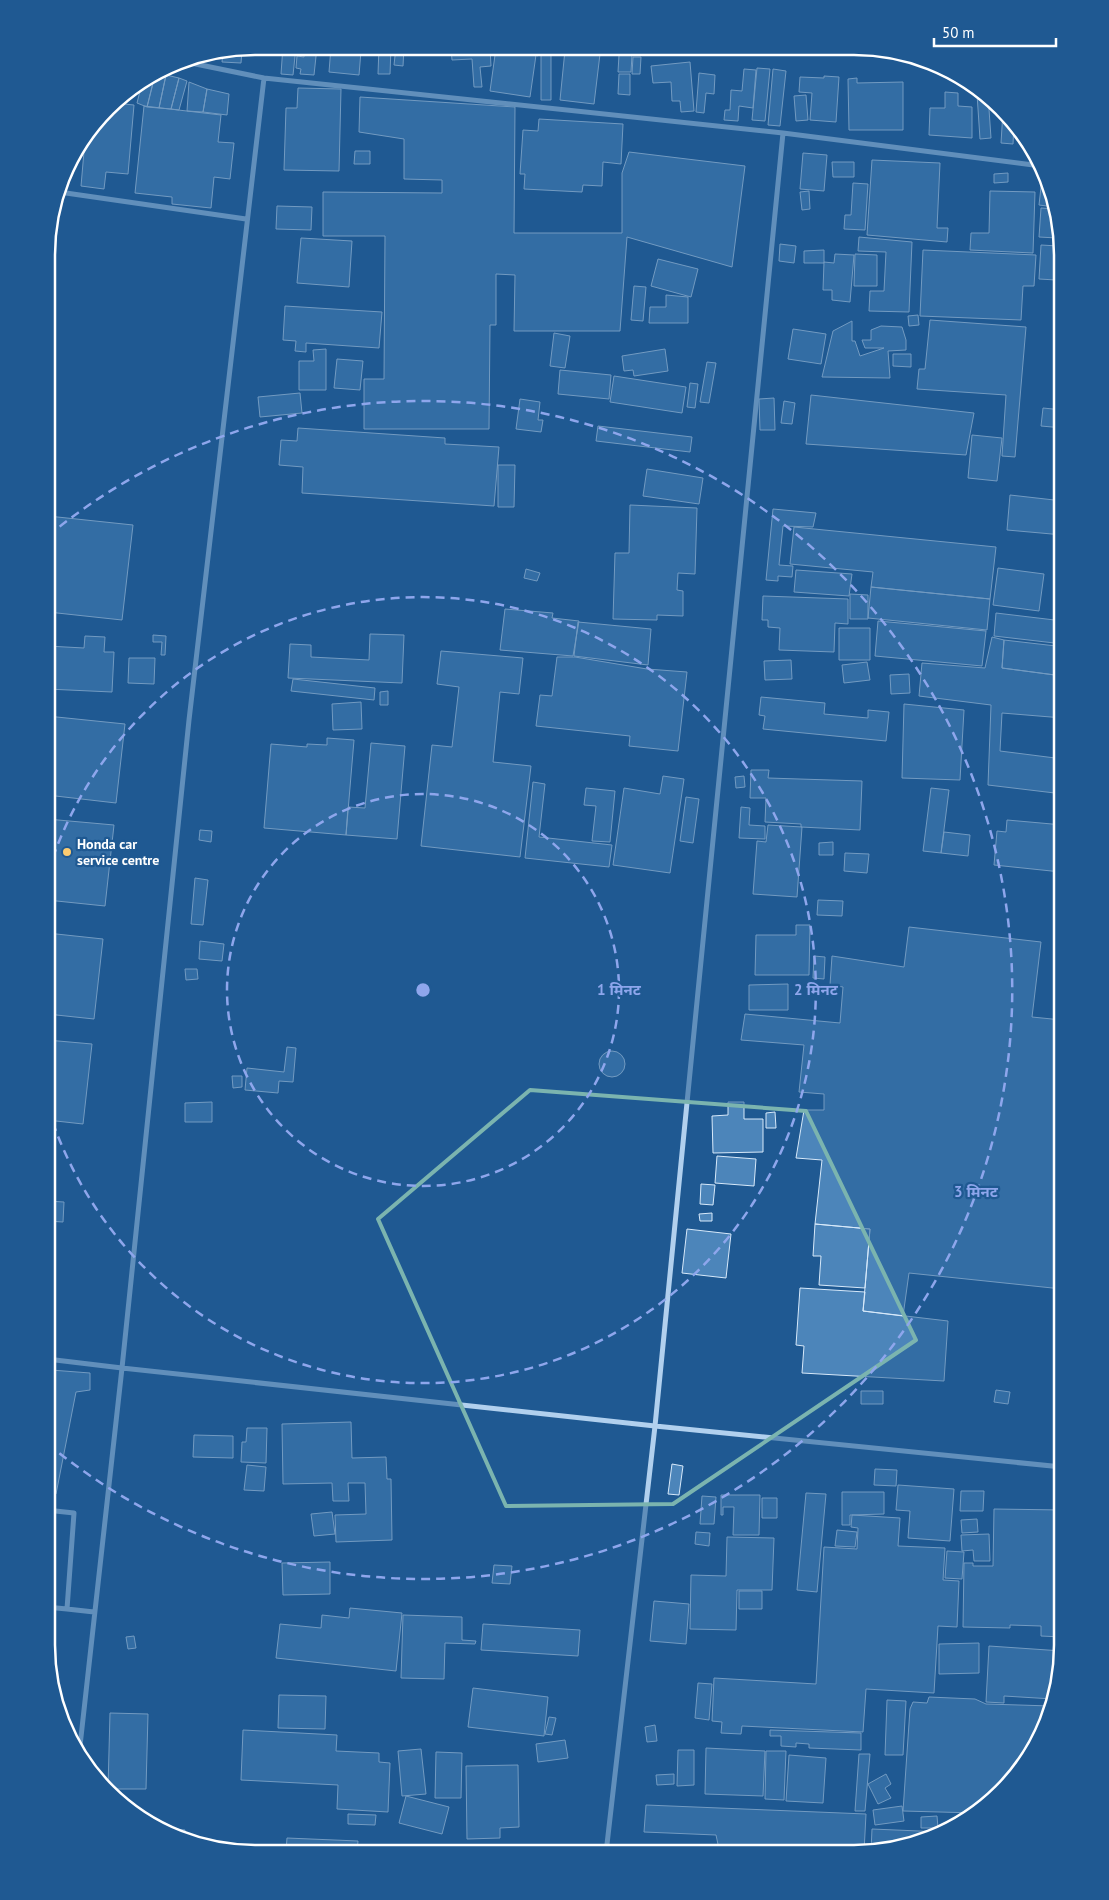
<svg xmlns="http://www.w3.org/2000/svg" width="1109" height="1900" viewBox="0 0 1109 1900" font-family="'PT Sans','Noto Sans Devanagari',sans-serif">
<rect width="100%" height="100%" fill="#1f5992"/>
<!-- building -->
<path fill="#4c85ba" stroke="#d7e9fa" d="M257,46V52L242,51L241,63L222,62L223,52Z
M283,46L296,47L293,75L281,74Z
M305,47H317L314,75L300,74L301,69L296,68L297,56L304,57Z
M331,47H371V52L361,51L359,75L329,72Z
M379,47H391L390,74H378Z
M396,47H404L403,66L394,65Z
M451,47L490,48L491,66L480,67L482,87H474L472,59L452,60Z
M496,48H539L538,56L536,55L530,97L490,91Z
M541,48H551V100H541Z
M565,50L600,54L594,104L560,100Z
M619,55H632L631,72H618Z
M633,57H641L640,74H632Z
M690,62L694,111L681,112L680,101H672L671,82L653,83L651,66Z
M757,68L770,69L765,121L752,120Z
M744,69L756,70L753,108L739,106L738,121L724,120L725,110H730L731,90L742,91Z
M773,69L786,71L780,126L768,125Z
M159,72L166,75L159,108L147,107L155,75Z
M699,73L715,75L714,94L706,93L704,113L696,112Z
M619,74H630V95L618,94Z
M155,75L147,107L137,103L142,83Z
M166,75L179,78L171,109L159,108Z
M824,76L839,77L836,122L810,120L812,93L799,92L800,77L824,78Z
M179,78L187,81L179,110L171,109Z
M857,78V83L903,82V130H849L848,79Z
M189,82L207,89L203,112L187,111Z
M298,88L341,89L339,171L284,170L286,108H297Z
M207,89L229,94L227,115L203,112Z
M945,92L958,93V106L972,107V138L929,135L930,108H945Z
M985,93L988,95L991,138L980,139L977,94Z
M806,95L808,120L796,121L794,96Z
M360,97L515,107L514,233H622V173L629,152L745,166L732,267L627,237L620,331H514L515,275L496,274V325H490L489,429H364V379H384L385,236H323V192L442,193V180L404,179V139L359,132Z
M114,103L134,105L128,174L106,172L104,189L81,186L85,140Z
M144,106L221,115L218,142L234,143L230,179L214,177L211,208L172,204V197L135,193Z
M1003,111L1014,124L1013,144L1001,143Z
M539,119L623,124L621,164L603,162L602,186L583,185L582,192L524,189L525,174H520L523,130L538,131Z
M1023,134L1027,139L1029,142L1023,141Z
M78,149L76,167L67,166L68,162Z
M355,151H370V164H354Z
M803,153L827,155L824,191L800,189Z
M872,160L940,163L937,228H948L947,242L867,235Z
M832,162H854V177H833Z
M1008,173V182L994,183V174Z
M1042,178L1047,179L1052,187L1055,207L1039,205Z
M853,183L868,184L865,230L844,229L845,215H851Z
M809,191L810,209L802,210L800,192Z
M990,191L1035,192L1033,253L970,250L971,233H989Z
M277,206L312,207L311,230L276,229Z
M1041,208L1055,209L1057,238L1039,237Z
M859,237L912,242L909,312L869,311L870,291H884L886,252L858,251Z
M301,238L352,241L349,287L297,283Z
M780,244L796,246L794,263L779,261Z
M1041,245L1058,246L1056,280L1039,279Z
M824,250V263H804V251Z
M923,250L1036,255L1034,286H1023L1021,320L920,316Z
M835,254L854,255L850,302L832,300V290H823L824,262L834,263Z
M855,254L877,255V286H854Z
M1059,257H1063V293H1058Z
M658,259L698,269L691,297L651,286Z
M634,286L646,287L643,321L631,320Z
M666,295L688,297V323H649L650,307H666Z
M285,306L382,312L379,348L306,343V352L295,351L296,341L283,340Z
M918,315L919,325L909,326L908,316Z
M930,320L1026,327L1015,457L1002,456L1006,395L917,389L919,369H925Z
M852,321V341H855L860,356L884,348H865L862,340H871V330L881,326L902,327L906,340V350L888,351L890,378L822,377L833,331Z
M793,329L826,334L821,364L788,359Z
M554,333L570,336L565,368L550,366Z
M326,349V390H299V361H314L313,350Z
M665,349L668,371L634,376L633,370L624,371L622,356Z
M893,354H911V367L893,366Z
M337,359L363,361L360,390L334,388Z
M707,362L716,363L709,403L700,402Z
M560,370L611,375L609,399L558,394Z
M614,376L686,387L682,413L610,402Z
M690,383L698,384L695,408L687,407Z
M300,393L302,413L260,417L258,397Z
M811,395L974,413L966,455L806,444Z
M774,398L775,430H760L759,399Z
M520,399L540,402L538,420H543L541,432L516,429Z
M784,401L795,403L792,424L781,423Z
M1043,408L1063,410V428L1041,426Z
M598,426L692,437L690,452L596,441Z
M298,428L445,438V444L499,447L494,506L302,493L303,467L279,465L281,440L297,441Z
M972,435L1002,438L997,481L968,478Z
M498,465H515L514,507H498Z
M647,469L703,478L699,504L643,496Z
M1010,495L1063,501V535L1007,530Z
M630,505L697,508L695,574L678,573L677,590L683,591V616L657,615V620L613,619L615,553H629Z
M773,509L816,513L813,527L783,526L779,565L793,566L792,577L778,576V581L766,580Z
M48,516L133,525L122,620L48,612Z
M794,527L996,547L990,599L871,587L873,572L790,564Z
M998,568L1044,574L1039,611L993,605Z
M526,569L540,573L537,581L524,578Z
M796,570L852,574L849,596L794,592Z
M871,587L990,599L987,630L868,618Z
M850,594L868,595V619H850Z
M763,596L848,599V624L835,623L834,652L779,650L780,628L768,627V620H762Z
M505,609L553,613L552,618L579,621L573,656L500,650Z
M996,613L1063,621V644L994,636Z
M878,621L986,631L982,666L875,656Z
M578,622L651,629L648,665L574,656Z
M839,628H870V660H839Z
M370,634L404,635L402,683L288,678L290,644L311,645V657L369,660Z
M153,635L166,636L165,655H161L162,642H153Z
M85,636L105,637L104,652H114L112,692L47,689V646L84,648Z
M992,637L1004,640L1002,668L1055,675L1056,646H1063V718L1002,713L1000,751L1063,759V794L988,785L991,705L919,696L922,663L985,668Z
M1004,640L1056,646L1055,675L1002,668Z
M441,651L523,658L519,694L500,692L493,762L531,766L520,857L421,846L432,745L452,747L459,687L437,684Z
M557,657H575L647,669L687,672L678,751L629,746L630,736L536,726L540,695L552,696Z
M129,658H155L154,684L128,683Z
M791,660L792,679L765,680L764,661Z
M867,662L870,680L844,683L842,665Z
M909,674L910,693L891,694L890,675Z
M293,679L375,688L374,700L291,691Z
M388,691V705H380V692Z
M761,697L825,703L824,714L868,718V710L889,712L886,741L763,729L765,716L759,715Z
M361,702L362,729L333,730L332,704Z
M904,704L964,710L960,780L902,778Z
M47,716L125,724L116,803L47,795Z
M327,738L354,740L346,835L264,828L271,744L307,747V744L327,745Z
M371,743L405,746L397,839L346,835L348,807L365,808Z
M751,770H769L768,778L862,781L860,830L801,827V824L765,822L766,798H750Z
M663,776L684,779L670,873L613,865L624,788L660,794Z
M744,776L745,787L736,788L735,777Z
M533,782L545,784L539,837L612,845L609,867L525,858Z
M586,788L615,791L610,842L592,841L596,806L584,805Z
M931,788L949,790L941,853L923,851Z
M686,797L699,799L693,843L680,841Z
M741,807L750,808L749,825L765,826V839L739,838Z
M47,819L114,825L105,906L47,900Z
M1007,820L1063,825L1061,872L994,865L997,831L1006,832Z
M768,825L802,827L797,897L753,894L757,841L766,842Z
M200,830L212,831L211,842L199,840Z
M944,832L970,835L968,856L941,853Z
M833,842V855H819V843Z
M845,853L869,854L867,873L844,871Z
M195,878L208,880L203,925L191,924Z
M818,900L843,901L842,916L817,915Z
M796,925H810L809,975H755L756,935H796Z
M909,927L1041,942L1032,1017L1062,1020V1289L909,1273L903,1316L863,1311L870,1229L815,1224L822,1160L796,1158L804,1110H824V1094L799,1092L804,1045L741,1040L745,1014L840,1023L843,987L830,985L832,956L904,967Z
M47,933L103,939L94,1019L47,1014Z
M200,941L224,944L222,961L199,959Z
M814,956L825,957L824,979L813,978Z
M185,969H197L198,979L186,980Z
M788,984V1010H749V985Z
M47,1040L92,1044L83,1124L47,1120Z
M287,1047L296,1048L293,1082L279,1081L278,1093L245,1090L247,1068L284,1072Z
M599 1064a13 13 0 1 1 26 0a13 13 0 1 1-26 0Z
M232,1076H242V1087L233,1088Z
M212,1102V1122H185V1103Z
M728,1102H744V1119H763V1152L713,1153L712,1116L728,1115Z
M775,1112L776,1128H766V1113Z
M717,1156L756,1159L754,1186L715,1183Z
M701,1184L715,1185L713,1205L700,1204Z
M47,1201L64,1202L63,1222L47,1221Z
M712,1213V1221H700L699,1214Z
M815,1224L870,1229L865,1288L819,1285L821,1256H813Z
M687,1229L731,1234L726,1278L682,1273Z
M800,1288L865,1292L863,1311L948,1321L944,1381L802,1373L804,1346L796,1345Z
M51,1370L90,1373V1390L76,1392L56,1494L46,1493L47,1372Z
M996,1390L1010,1392L1008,1404L994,1402Z
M861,1391H883V1404H861Z
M1058,1415H1062V1428L1060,1429Z
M351,1422L352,1458L386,1457L387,1479H391L392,1540L336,1542L335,1515L366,1514L365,1483H348L349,1501H333L332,1483L283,1484L282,1424Z
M247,1428H267L266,1463L241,1462L242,1442H246Z
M194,1435L233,1436V1458L193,1457Z
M672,1464L683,1466L679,1495L668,1494Z
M247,1465L266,1467L264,1491L244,1490Z
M875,1469L897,1470L896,1486L874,1485Z
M898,1485L954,1489L950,1541L908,1538L910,1511L896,1510Z
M961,1491H984L983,1511H960Z
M842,1492H884V1514L850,1515V1525H842Z
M806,1493L826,1494L817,1592L797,1590Z
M721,1495H760L759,1535H733L734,1507H723V1515H721Z
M702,1496L716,1497L714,1524H700Z
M762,1498H777V1518H762Z
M994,1509L1062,1510V1637L1041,1636V1626L1010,1625V1628L963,1627L964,1563H973V1566H993Z
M332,1512L335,1534L314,1536L311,1514Z
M852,1515L900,1518L898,1546L945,1548L943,1580L959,1581L957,1627L938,1626L934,1693L866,1689L863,1732L742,1726L741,1734L721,1733L722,1722L712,1721L714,1678L816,1684L824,1547L857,1549L858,1528L851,1527Z
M977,1519L978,1532L962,1533L961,1520Z
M837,1530L857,1532L855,1547L835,1546Z
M696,1532L710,1533L709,1546L695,1544Z
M989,1534L990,1561H974L973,1550L962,1551L961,1535Z
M727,1537L774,1538L772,1590H737L736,1630L690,1629L691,1575L726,1576Z
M947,1551L964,1552L962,1579L945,1578Z
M330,1562V1594L283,1595L282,1563Z
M494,1565L512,1566L510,1584L492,1583Z
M739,1591H762V1609H739Z
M654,1601L689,1604L686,1644L650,1641Z
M350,1608L402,1613L396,1671L276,1658L280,1624L321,1628L322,1615L349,1618Z
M403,1615L462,1617V1640L476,1641L475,1644L445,1643L444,1679L401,1678Z
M483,1624L580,1630L578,1656L481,1650Z
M134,1636L136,1648L128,1649L126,1637Z
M979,1643V1673L939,1674V1644Z
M989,1646L1062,1651L1053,1699L1004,1696V1703L986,1702Z
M698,1683L712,1684L709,1720L695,1718Z
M473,1688L548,1697L544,1736L468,1727Z
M279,1695L326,1696L325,1729L278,1728Z
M929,1697L975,1699L986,1704L1051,1706L1047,1725L1019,1772L976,1813L903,1811L910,1709L913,1702L927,1703Z
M887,1700L906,1701L903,1755H885Z
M110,1713L148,1714L146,1789H108Z
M549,1717L556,1718L552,1735L545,1734Z
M655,1725L657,1741L647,1742L645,1727Z
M243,1730L337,1735L336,1751L379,1753V1762L390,1763L388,1812L337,1809L338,1785L241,1780Z
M770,1730L861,1733V1750L809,1748V1744L796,1743V1747L781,1746V1736H770Z
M565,1740L568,1758L538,1762L536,1744Z
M706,1748L765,1751L763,1796L705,1794Z
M421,1749L426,1794L402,1796L398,1751Z
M678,1750H694V1785L677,1786Z
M766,1751H786L784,1800L765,1799Z
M436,1752L462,1753L461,1798H435Z
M859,1754H870L865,1811H855Z
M789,1755L826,1758L823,1803L786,1801Z
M518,1765L519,1827L500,1828V1838L467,1839L466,1766Z
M674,1774V1784L657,1785L656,1775Z
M886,1774L891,1784L885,1788L891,1798L878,1804L868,1784Z
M406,1796L449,1807L442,1834L399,1823Z
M646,1805L866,1814L864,1852L641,1853L642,1846L719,1849L716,1835L644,1832Z
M902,1806L904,1821L875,1825L873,1810Z
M348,1814L376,1815L375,1825L348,1824Z
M937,1816L938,1828H921V1817Z
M157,1827L185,1830L184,1840L175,1838Z
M872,1829L943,1832L922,1843L871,1851Z
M287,1838L358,1841L357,1852H286Z
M389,1848L455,1853L388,1852Z"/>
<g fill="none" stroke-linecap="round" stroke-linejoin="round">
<!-- street -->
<path stroke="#b1d0ee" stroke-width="5" d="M181,61L264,78L783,133L1041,166
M783,133L655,1426L1062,1467
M59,192L246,219
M47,1359L122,1368L189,720L264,78
M46,1510L74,1513L67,1609L94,1612
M46,1607L67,1609
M79,1755L122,1368L655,1426L606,1853"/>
</g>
<!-- marked area -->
<path d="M0 0H1109V1900H0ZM530,1090L806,1111L916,1340L673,1504L506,1506L378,1219Z" fill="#1f5992" fill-opacity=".55" fill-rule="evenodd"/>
<path fill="none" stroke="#7bb4af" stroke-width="4" stroke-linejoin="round" d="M530,1090L806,1111L916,1340L673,1504L506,1506L378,1219Z"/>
<!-- distance rings -->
<g fill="none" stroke="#8ea6ec" stroke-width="2.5" stroke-dasharray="9 6">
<circle cx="423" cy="990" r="196"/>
<path d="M48 872A393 393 0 1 1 47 1105"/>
<path d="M48 536A589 589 0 1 1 48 1444"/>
</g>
<!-- markers -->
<circle fill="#fbcb71" stroke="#1f5992" stroke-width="2" cx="67" cy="852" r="5"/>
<g text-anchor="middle" stroke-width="4.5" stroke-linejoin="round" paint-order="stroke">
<!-- poi labels -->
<g font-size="14" font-weight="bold" fill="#fff" stroke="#1f5992" text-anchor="start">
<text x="77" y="849">Honda car<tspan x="77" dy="16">service centre</tspan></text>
</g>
</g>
<!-- crop -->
<path d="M0 0H1109V1900H0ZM255 55H854A200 200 0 0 1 1054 255V1645A200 200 0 0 1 854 1845H255A200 200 0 0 1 55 1645V255A200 200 0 0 1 255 55Z" fill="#1f5992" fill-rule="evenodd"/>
<path fill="none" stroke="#fff" stroke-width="2.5" d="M255 55H854A200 200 0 0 1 1054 255V1645A200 200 0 0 1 854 1845H255A200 200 0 0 1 55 1645V255A200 200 0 0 1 255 55Z"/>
<circle cx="423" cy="990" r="8" fill="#8ea6ec" stroke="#1f5992" stroke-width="2.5"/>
<g font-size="15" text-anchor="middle" font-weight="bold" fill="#8ea6ec" stroke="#1f5992" stroke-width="4.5" stroke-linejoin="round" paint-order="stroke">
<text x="619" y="995">1 मिनट</text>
<text x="816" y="995">2 मिनट</text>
<text x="976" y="1197">3 मिनट</text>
</g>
<!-- scale -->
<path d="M934 38v8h122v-8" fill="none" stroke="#ffffff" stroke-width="2.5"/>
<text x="942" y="38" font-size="15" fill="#ffffff" stroke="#1f5992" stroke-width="4" paint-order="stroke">50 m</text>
</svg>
